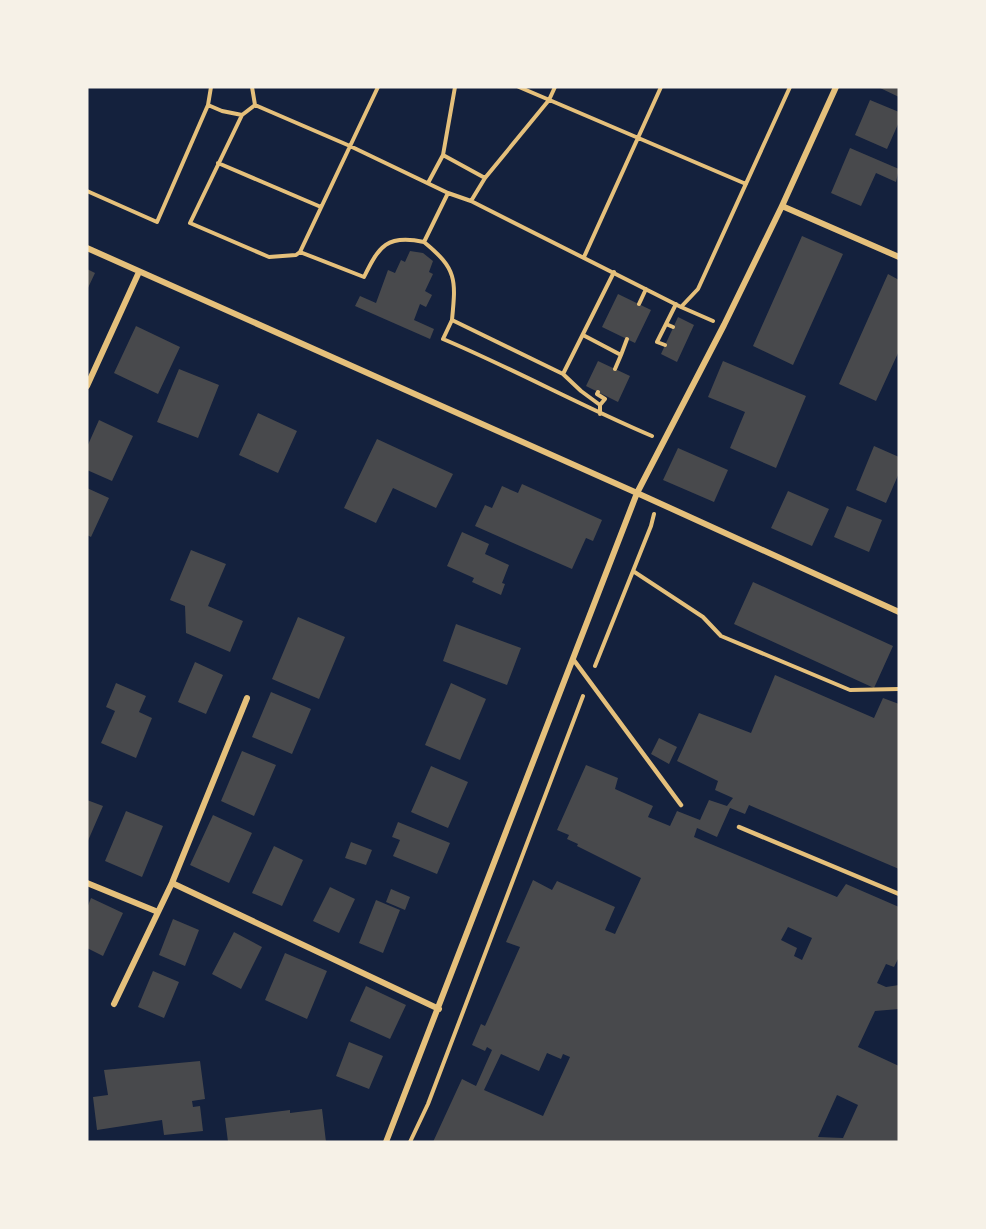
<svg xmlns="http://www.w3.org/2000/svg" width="986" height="1229" viewBox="0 0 986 1229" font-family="Georgia,serif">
<rect width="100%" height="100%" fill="#14213d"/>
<!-- building -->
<path fill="#48494c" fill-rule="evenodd" d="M878,87H899V97Z
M870,100L899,112V122L887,149L855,135Z
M850,148L899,169L896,182L876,173L861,206L831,193Z
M802,236L843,254L793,365L753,346Z
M410,251L423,253L433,261L429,272L433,274L425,291L432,295L426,307L420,304L414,320L434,329L430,339L355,306L360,296L376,303L388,270L395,273L401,260L405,262Z
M87,269L95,273L87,290Z
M888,274L899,280V351L876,401L839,384Z
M618,294L651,310L635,343L602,327Z
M678,317L694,325L677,362L661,354Z
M136,326L180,347L158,394L114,373Z
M598,361L630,376L618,402L586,386Z
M723,361L806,396L776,468L730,448L745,412L708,397Z
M179,369L219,385L198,438L157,422Z
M258,413L297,431L278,473L239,455Z
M99,420L133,436L112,481L87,470V447Z
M377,439L453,474L436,508L393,488L376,523L344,508Z
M874,446L899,457V473L886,503L856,490Z
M678,448L728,470L714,502L663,480Z
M522,484L602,520L593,541L586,538L572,569L475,526L485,505L492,508L502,486L518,493Z
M87,488L109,498L91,537L87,535Z
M788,491L829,509L812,546L771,528Z
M847,506L882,520L869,552L834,537Z
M462,532L489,544L485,554L509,565L502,583L505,584L501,595L472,582L474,578L447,566Z
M191,550L226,564L208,606L243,621L230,652L186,633L185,606L170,600Z
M753,582L893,646L874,688L734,624Z
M298,617L345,637L319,699L272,679Z
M456,624L521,648L507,685L443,661Z
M195,662L223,675L206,714L178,702Z
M775,675L874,718L883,698L899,704V869L749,805L745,814L730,808L717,837L697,828L694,837L837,897L846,884L899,907V957L894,967L886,964L877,983L886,987L899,985V1009L875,1011L858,1047L899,1066V1142H433L462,1079L476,1086L492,1050L487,1047L485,1051L472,1045L481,1024L485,1026L520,947L506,942L533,880L552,890L557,881L615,907L605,930L615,934L641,878L577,846L578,844L567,839L569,835L557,830L586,765L618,778L615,789L653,806L648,817L670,826L677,811L700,820L709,800L727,806L733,798L715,790L718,781L677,761L699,713L751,733ZM788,927L812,938L802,960L794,956L797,948L781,940ZM547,1053L561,1059L563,1054L570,1057L543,1116L484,1090L501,1054L539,1071ZM837,1095L858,1105L843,1138L818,1137Z
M116,683L146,696L139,712L152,718L136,758L101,743L115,711L106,707Z
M451,683L486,699L460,760L425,745Z
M271,692L311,709L292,754L252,737Z
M659,738L677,747L669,764L651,754Z
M242,751L276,765L254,816L221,801Z
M431,766L468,782L448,828L411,812Z
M87,800L103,806L87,843Z
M126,811L163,826L142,877L105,861Z
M213,815L252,833L229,883L190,865Z
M398,822L450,843L437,874L393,856L400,840L392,837Z
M351,842L372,850L366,865L345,858Z
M274,846L303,860L282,906L252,893Z
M330,887L355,899L339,933L313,921Z
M391,889L410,897L405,910L386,902Z
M91,898L123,913L103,956L87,948V908Z
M376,900L400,910L383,953L359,943Z
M173,919L199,930L185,966L159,955Z
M234,932L262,947L241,989L212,974Z
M285,953L327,971L307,1019L265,1000Z
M153,971L179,982L164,1018L138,1007Z
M366,986L406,1005L390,1039L350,1021Z
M349,1042L383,1056L369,1089L336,1076Z
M200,1061L205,1099L192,1101L193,1107L200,1106L203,1131L164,1135L162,1120L97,1130L93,1097L108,1095L104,1070Z
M322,1109L326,1142H228L225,1118L290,1110V1113Z"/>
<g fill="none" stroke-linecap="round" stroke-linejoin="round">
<!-- path -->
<path stroke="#e5c07b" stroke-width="4" d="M252,87L255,105
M519,87L746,184
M208,105L222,111L242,115L255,105L350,146L448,193L471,201L681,307L698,289L790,87
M242,115L190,223L269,257L296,255L300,252L378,87
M443,155L485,178
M218,163L321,207
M428,183L443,155L455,87
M87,191L157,222L208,105L211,87
M471,201L485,178L549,100L555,87
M424,242C457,269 456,279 452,320L563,374L581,391L600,405V414
M300,252L364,277C379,246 387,234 424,242L448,193
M584,257L661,87
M639,304L646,289
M681,307L713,321
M452,320L443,339C514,369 581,406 652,436
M666,324L673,327
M583,335L621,355L615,369
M665,345L657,342L676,304
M621,355L627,339
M563,374L614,272
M598,392L597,394L605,399L600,405
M633,571L703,617L721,636L850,690L899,689
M595,666L651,526L654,514
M410,1142L428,1104L583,696"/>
<!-- service -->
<path stroke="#e5c07b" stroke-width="4.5" d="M573,659L681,805
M739,827L899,894"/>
<!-- minor -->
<path stroke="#e5c07b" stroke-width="6" d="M782,206L899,257
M87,248L637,493L899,612
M87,386L139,272
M87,883L158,912
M172,883L439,1009
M114,1004L172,883L247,698
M386,1142L637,493L724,325L782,206L836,87"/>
</g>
<!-- border -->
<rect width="986" height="1229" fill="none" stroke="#f6f1e7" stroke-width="177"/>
</svg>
